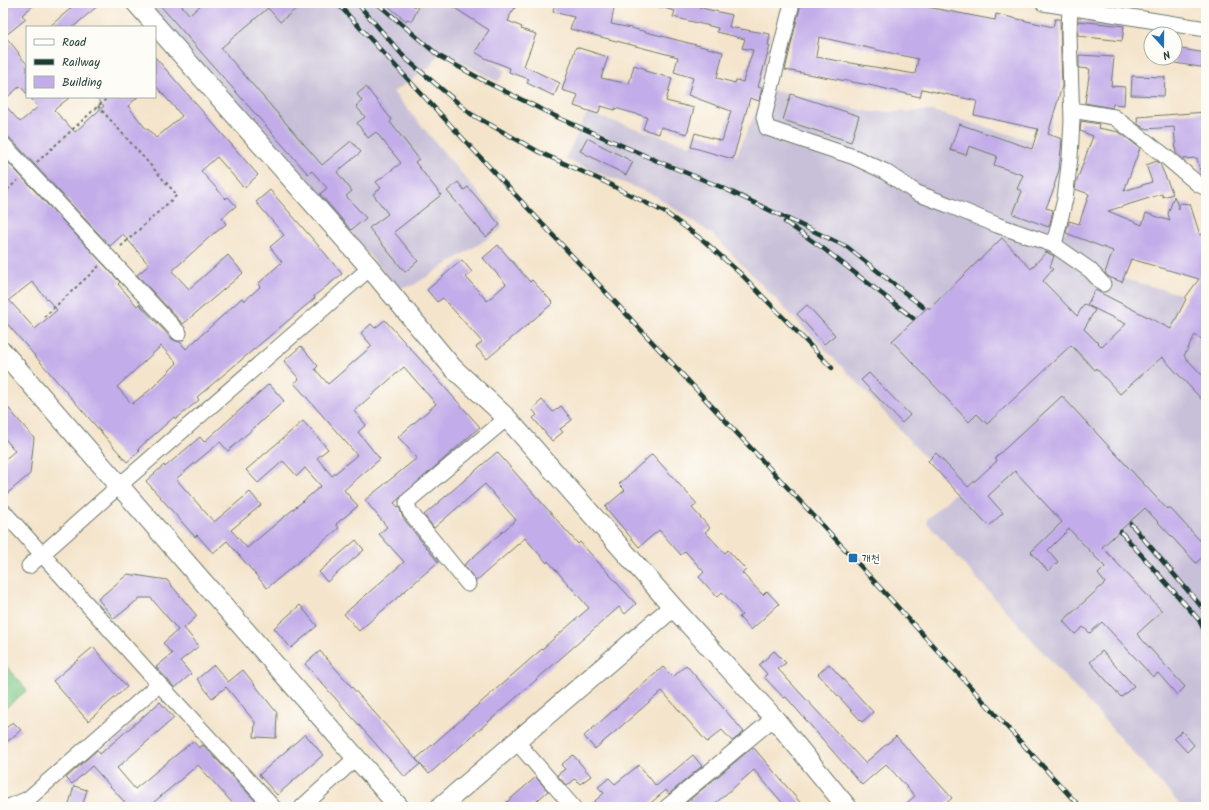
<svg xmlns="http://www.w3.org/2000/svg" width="1209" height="810" viewBox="0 0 1209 810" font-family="Kalam,'Poor Story',sans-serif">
<rect width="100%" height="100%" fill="#fdfcf7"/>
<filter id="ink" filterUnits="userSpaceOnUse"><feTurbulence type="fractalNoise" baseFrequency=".025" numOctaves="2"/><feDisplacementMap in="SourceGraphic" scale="8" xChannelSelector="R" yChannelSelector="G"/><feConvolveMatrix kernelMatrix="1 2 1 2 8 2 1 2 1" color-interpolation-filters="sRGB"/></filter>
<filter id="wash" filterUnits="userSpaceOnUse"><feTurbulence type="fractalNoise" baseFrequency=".012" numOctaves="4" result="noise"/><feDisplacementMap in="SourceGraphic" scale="16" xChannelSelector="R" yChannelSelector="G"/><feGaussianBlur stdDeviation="0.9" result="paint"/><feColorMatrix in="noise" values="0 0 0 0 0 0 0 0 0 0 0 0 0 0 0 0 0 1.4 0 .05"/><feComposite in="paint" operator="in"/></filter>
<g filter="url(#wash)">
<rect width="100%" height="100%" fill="#f4e4cb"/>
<!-- industrial -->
<path fill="#c8c0d8" d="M146,3H385L413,19L420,5L418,3H491L511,18L485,57L505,71L498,82L441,51L428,69L393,92L500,219L502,228L495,234L412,286L397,288L296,169Z
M766,89L871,112L932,111L1032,141L1015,215L1114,248L1105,274L1180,294L1168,339L1187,348L1196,336L1206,341V807H1182L927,523V519L956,492L855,380L713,235L656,196L565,159L587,113L695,147L736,156Z"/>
<!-- green -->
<path fill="#7fca88" stroke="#4f845e" d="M3,662L27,690L3,710Z"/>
<g id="blocks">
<!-- building -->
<path fill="#c2ace9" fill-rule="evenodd" d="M3,3H36L22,15L26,19L5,36L19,53L18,54L27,64V94L20,86L3,101Z
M77,3H101L73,27H49Z
M158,3H179L190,15L203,3H292L297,8L280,22L268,8L221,48L322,165L351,141L361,152L337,172L352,191L346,196L366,218L351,230L320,194L327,188L312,171L308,174Z
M385,3H408L418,8L412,21L407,19L406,21Z
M447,3H518L509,17H510L508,21L522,27L521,29L536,34L524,66L560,83L554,96L527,83L529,79L509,72L510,68L485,58L475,52L489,30Z
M555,3H615L611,24L631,28L723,52L717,78L735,83L736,80L743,82L753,50L742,48L745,39L717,32L718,28L673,17L675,11L656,6V3H680L732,15L729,27L770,34L768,45L770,46L758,87L762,88L759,101L750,98L733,159L691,147L695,133L722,141L731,111L688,95L693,78L674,72L678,57L570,29L574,17L553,12Z
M801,3H928L927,7L995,20L996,14L1053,27L1055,19H1060L1062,86L1048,134L1062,139L1059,170L1054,186H1055L1046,208L1053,210L1049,227L1013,214L1022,191L1017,189L1023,175L994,165L997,156L969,146L966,155L950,150L959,124L1032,149L1038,129L974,115L977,101L922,89L920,97L869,85L785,70ZM819,37L918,59L915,74L816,57Z
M1078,21L1124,26L1122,41L1078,36Z
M576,47L608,57L601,78L629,84L634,65L646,69L645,71L672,78L666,101L694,108L687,134L661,127L659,134L643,129L647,117L615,108V110L601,106L598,114L574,106L578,95L562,90Z
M1175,48L1206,53V68L1175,63Z
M1079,55L1114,57L1111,86L1125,87L1124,105L1113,104L1112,108L1085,103L1090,69L1079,68Z
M155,57L258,175L244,188L217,157L201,171L226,199L228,197L236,206L222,218L226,224L215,233H214L172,271L189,289L228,255L243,273L183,324L137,275L149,265L123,234L110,246L10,138L3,135V103L20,122L38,107L30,97H70L54,110L75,132L104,106L96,97H138L128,106L147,130L148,129L156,138L182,116L155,85Z
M1132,76L1165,77L1164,96L1131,95Z
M366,87L392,120L390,122L419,159L415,162L441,195L394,232L418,261L405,272L369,228L388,214L373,194L381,188L376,182L401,163L376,132L368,138L357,123L365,117L356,106L362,101L357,94Z
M791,94L859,116L851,142L783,120Z
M1206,112V178L1201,174L1197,158L1183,159L1176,153L1174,127L1145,129L1138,124L1137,117Z
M1081,121L1099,124L1098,128L1119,132L1140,148L1124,191L1152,182L1146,165L1157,161L1160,164L1173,194L1163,197L1162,194L1108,211L1142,225L1146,213L1170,221L1168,214L1174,196L1179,209V203L1190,204L1200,235L1206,234V342L1195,335L1184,356L1206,379V404L1162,357L1120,394L1096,368L1095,370L1071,345L987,424L977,414L969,422L892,341L928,307L929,309L1002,238L1031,269L1046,252L1054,256L1050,267L1053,269L1043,281L1077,316L1084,304L1095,310L1084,329L1102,347L1126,324L1087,305L1095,290L1171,329L1186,299L1185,298L1199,279L1131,259L1122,282L1109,277L1105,273L1113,251L1066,233L1069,221L1079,224L1089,194L1075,189L1076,183L1093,136L1080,131Z
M587,138L633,162L626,175L580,151Z
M3,157L120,282L118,284L137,306L139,304L172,339L176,341L180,342L186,349L242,298L244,301L260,287L258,284L282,262L270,247L284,235L256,202L270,190L323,251L342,274L314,296L315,298L197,397L199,400L176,419L174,417L138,449L140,451L127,462L3,319ZM32,282L57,310L35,329L9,300ZM161,346L177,363L151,389L132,404L117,387Z
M458,182L464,190L468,187L500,225L486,237L447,191Z
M498,245L530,282L532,280L553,303L487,359L476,347L482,342L443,298L437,302L427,290L462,260L472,272L466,277L487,301L506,284L483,258Z
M807,305L835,335L824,344L797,314Z
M385,320L480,427L394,503L400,509L403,518L438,562L359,631L344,614L404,562L379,534L387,527L365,500L417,458L398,437L436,404L404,367L354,411L366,425L358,432L380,459L344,490L358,506L336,524L339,528L267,588L227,541L213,553L197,535L195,537L146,481L164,465L165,467L200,437L204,442L269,384L284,401L228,451L220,442L176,479L214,522L250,492L261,505L231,530L247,548L321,486L305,468L297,476L283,461L258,483L246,470L303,421L328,449L317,458L332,476L357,455L294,383L299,379L284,361L301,346L318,366L315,369L328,384L372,346L361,333L371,324L375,328Z
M869,373L910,415L902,423L861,380Z
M1062,396L1167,509L1169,507L1206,547V554L1196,563L1145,508L1102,547L1162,611L1137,634L1185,687L1177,695L1158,673L1153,677L1102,622L1090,633L1083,627L1075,634L1063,621L1105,583L1098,574L1105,567L1069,529L1048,550L1058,562L1048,571L1031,552L1062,522L1015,471L988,496L1003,513L989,526L928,461L936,453L968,487L997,461L995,458Z
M542,400L553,412L561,406L572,420L560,429L563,432L552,441L533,418L537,415L532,409Z
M3,402L34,438L30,474L3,497V461L15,451L3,436Z
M497,452L578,544L580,542L636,604L625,614L619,607L429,774L416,759L589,608L548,561L547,563L525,538L476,581L464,565L516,520L485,484L434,528L424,515Z
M652,454L697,504L692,508L710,528L705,532L725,553L728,550L746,570L742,573L763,595L767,591L779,604L751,630L739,617L742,615L722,592L717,597L699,577L704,572L685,551L681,555L659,530L639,547L605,507L625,490L619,484Z
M356,540L364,550L327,582L319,572Z
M128,574L167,580L197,616L184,628L199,646L180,661L191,674L175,688L156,667L172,654L163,643L178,630L151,598H140L114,619L98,599Z
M300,605L317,626L291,648L274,628Z
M93,647L127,687L88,721L53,681Z
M320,651L420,764L405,777L305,664Z
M774,651L786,663L778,669L865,763L896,736L952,798L942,807H902L915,796L886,764L862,785L786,697L784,698L764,677L767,674L759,665Z
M1102,651L1134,686L1121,697L1090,662Z
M829,664L873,712L862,722L818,674Z
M214,665L228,682L243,670L277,713L276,738L254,737L255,722L226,687L212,698L197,679Z
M686,665L744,732L732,741L722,730L707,742L662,691L595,749L584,736L663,667L673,677Z
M160,702L174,718L117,768L135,789L193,741L199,748L203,745L261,807H236L198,765L148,807H129L92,766L72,784L66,778L97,750L100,754Z
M13,722L21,730L3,745V731Z
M1182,731L1194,745L1187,752L1174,738Z
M305,734L323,755L277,795L259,775Z
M753,747L804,807H786L754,770L711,807H681Z
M573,755L591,776L580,784L575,779L567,786L557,775L565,769L561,765Z
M693,755L702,766L669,794L666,790L646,807H588L604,793L598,787L609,778L615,784L639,765L656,786Z
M536,777L548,791L530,807H501Z
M74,786L87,790L82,807L69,804Z"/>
</g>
</g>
<g filter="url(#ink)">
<use href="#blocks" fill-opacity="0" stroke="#6a7769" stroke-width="1"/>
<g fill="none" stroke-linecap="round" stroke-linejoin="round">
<defs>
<path id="minor" d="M792,3L764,117L767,128L854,157L884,171L917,193L951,206L997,225L1054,245L1090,270L1103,284
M1043,3L1206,29
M1072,110L1114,117L1165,156L1198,184L1206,188
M3,144L179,333
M1054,245L1065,199L1070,157L1072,121L1069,34L1070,3
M3,511L159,684L273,807
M29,566L120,485L370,268
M468,584L410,512L407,503L409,500L507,418
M516,741L573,807
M6,807L11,806L28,799L159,684
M302,807L356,758
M667,807L774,718"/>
<path id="major" d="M136,3L370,268L453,368L507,418L673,607L774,718L847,807
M3,352C136,503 266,656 399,807
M440,807L673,607"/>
</defs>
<!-- minor casing -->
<use href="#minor" stroke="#6a7769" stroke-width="17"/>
<!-- major casing -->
<use href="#major" stroke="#6a7769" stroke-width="21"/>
<!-- path -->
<path stroke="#6a7769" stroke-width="2" stroke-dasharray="3 3" stroke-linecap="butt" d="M98,106L177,195L119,248
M37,162L108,97
M3,194L18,180
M44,317L99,266"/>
<!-- minor -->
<use href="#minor" stroke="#fff" stroke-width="15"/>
<!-- major -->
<use href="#major" stroke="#fff" stroke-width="19"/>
<defs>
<path id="rail" d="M337,3L853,558L1080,807
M357,3L405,58L471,114L539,152L603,181L666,213L704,241L742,275L832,368
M377,3L439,56L488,83L559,118L662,163L721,187L847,247L923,307
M785,222L824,249L913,318
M1131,524L1206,612
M1121,532L1199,620L1206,634"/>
</defs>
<!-- rail casing -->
<use href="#rail" stroke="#1f3d34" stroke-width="4.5"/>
<!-- rail -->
<use href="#rail" stroke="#fdfcf7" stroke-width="3" stroke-dasharray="9" stroke-linecap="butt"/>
</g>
</g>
<!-- markers -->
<rect fill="#1f6fb2" stroke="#fdfcf7" stroke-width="1.5" x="848" y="553" width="10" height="10" rx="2"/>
<g text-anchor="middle" stroke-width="3.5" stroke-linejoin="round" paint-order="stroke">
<!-- poi labels -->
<g font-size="11" fill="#1f3d34" stroke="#fdfcf7" text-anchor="start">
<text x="862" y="562">개천</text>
</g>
</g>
<!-- margin -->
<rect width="1209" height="810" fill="none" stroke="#fdfcf7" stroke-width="16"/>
<!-- legend -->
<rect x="26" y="26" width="130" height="72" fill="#fdfcf7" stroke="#a4b0a9"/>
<rect x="34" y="39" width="20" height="6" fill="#ffffff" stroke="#a4b0a9"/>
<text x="62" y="46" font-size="12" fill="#1f3d34">Road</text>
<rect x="34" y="59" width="20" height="6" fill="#1f3d34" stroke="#a4b0a9"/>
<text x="62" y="66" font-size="12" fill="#1f3d34">Railway</text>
<rect x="34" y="76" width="20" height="12" fill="#c2ace9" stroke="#a4b0a9"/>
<text x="62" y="86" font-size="12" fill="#1f3d34">Building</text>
<!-- north arrow -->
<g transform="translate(1163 46) rotate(159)"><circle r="19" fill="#fdfcf7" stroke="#a4b0a9"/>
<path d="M0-3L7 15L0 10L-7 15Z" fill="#1f6fb2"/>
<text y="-6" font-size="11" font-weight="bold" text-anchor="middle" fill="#1f3d34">N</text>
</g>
</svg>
